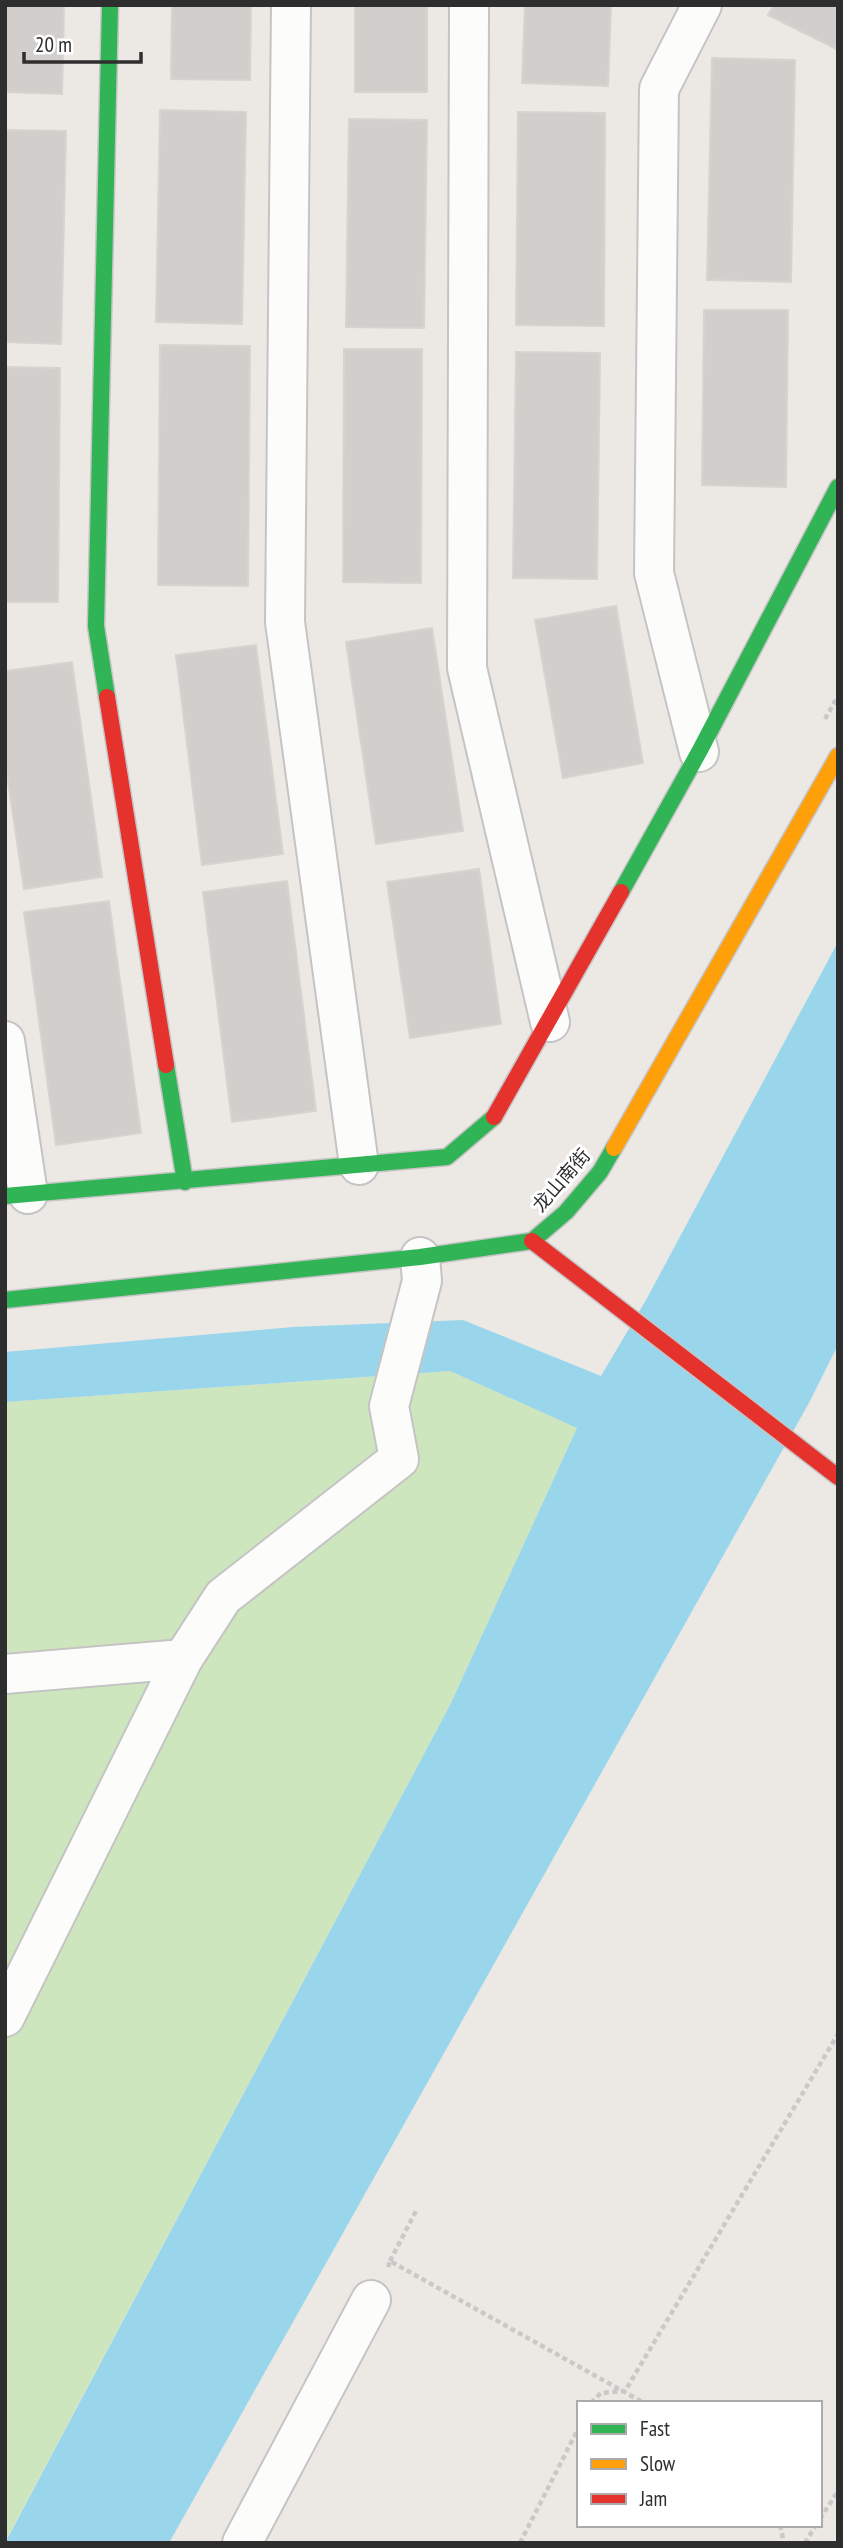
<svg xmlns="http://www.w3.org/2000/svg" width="843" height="2548" viewBox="0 0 843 2548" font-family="'PT Sans Narrow','Noto Sans SC',sans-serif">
<rect width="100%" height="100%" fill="#ece8e4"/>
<!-- green -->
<path fill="#cee6be" d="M450,1371L577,1428L450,1705L5,2542V1402Z"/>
<!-- water -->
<path fill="#99d6ec" d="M838,942V1345L810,1401L169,2543H5L450,1705L577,1428L450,1371L5,1402V1352L293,1327L463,1320L601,1376L646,1300Z"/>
<!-- building -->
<path fill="#d1cecb" stroke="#d7d4d0" stroke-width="2" d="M5,5H64L62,94L5,92Z
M172,5H251L250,80L171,79Z
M355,5H427V92H355Z
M525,5H611L608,86L522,83Z
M774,5H838V50L768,15Z
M712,58L795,60L791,282L707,280Z
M160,110L246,112L242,324L156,322Z
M518,112L605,113L604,326L516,325Z
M349,119L427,120L424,328L346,327Z
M5,130L66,131L61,344L5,342Z
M704,310H788L786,487L702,485Z
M160,345L250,346L248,586L158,585Z
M344,349H422L421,583L343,582Z
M516,352L600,353L597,579L513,578Z
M5,367L60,368L58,602H5Z
M616,606L643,763L563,778L535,620Z
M432,628L463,831L376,844L346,642Z
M256,645L283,854L202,865L176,655Z
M72,662L102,877L24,889L5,762V671Z
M479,869L501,1024L410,1038L387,882Z
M287,881L316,1111L232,1122L203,892Z
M109,901L141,1133L56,1145L24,912Z"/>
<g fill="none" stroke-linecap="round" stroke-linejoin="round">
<defs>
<path id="street" d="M291,5L285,622L359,1165
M469,5L467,668L550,1022
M699,752L654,573L659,89L702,5
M5,1041L28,1194
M5,1674L183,1659
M5,2017L183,1659L223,1597L399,1459L389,1406L422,1281L420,1257
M242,2543L371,2300"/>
<path id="fast" d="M107,697L96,626L110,5
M621,892L699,752L838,487
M166,1065L185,1182
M5,1196L447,1157L494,1117
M5,1300L420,1257L532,1241L566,1212L600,1172L614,1148"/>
<path id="slow" d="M614,1148L838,756"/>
<path id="jam" d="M107,697L166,1065
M494,1117L621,892
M532,1241L838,1477"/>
</defs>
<!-- street casing -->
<use href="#street" stroke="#c5c4c5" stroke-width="42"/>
<!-- fast casing -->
<use href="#fast" stroke="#c5c4c5" stroke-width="19"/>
<!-- slow casing -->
<use href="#slow" stroke="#c5c4c5" stroke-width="19"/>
<!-- jam casing -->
<use href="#jam" stroke="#c5c4c5" stroke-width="19"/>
<!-- path -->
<path stroke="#c9c9c8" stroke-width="4.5" stroke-dasharray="5 3.5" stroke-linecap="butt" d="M825,719L838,696
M390,2261L416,2211
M388,2267L390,2261L644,2403
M591,2403L601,2393L625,2391L838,2034
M820,2519L838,2491
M780,2525L784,2543
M520,2543L579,2427
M805,2543L816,2525"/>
<!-- street -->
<use href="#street" stroke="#fcfcfb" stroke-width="38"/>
<!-- fast -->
<use href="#fast" stroke="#30b455" stroke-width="16"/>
<!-- slow -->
<use href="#slow" stroke="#ff9f0a" stroke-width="16"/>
<!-- jam -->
<use href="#jam" stroke="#e5322d" stroke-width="16"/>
</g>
<g text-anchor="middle" stroke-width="6" stroke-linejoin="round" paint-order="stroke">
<!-- street labels -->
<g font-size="19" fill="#2e2e2e" stroke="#fff">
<text transform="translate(561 1180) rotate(-49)" y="7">龙山南街</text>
</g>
</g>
<!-- border -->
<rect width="843" height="2548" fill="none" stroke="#2e2e2e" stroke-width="14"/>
<!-- legend -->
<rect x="577" y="2401" width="245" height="126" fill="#ffffff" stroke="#ababab" stroke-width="2"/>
<rect x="591" y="2424" width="35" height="10" fill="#30b455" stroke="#ababab" stroke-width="2"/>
<text x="640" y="2436" font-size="21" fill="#2e2e2e">Fast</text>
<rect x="591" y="2459" width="35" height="10" fill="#ff9f0a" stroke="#ababab" stroke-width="2"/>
<text x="640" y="2471" font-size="21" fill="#2e2e2e">Slow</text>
<rect x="591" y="2494" width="35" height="10" fill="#e5322d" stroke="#ababab" stroke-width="2"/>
<text x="640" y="2506" font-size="21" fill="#2e2e2e">Jam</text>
<!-- scale -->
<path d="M24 52v10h117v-10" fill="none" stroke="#2e2e2e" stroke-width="3.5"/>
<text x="35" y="52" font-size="21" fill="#2e2e2e" stroke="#ffffff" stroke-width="5" paint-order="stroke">20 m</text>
</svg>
